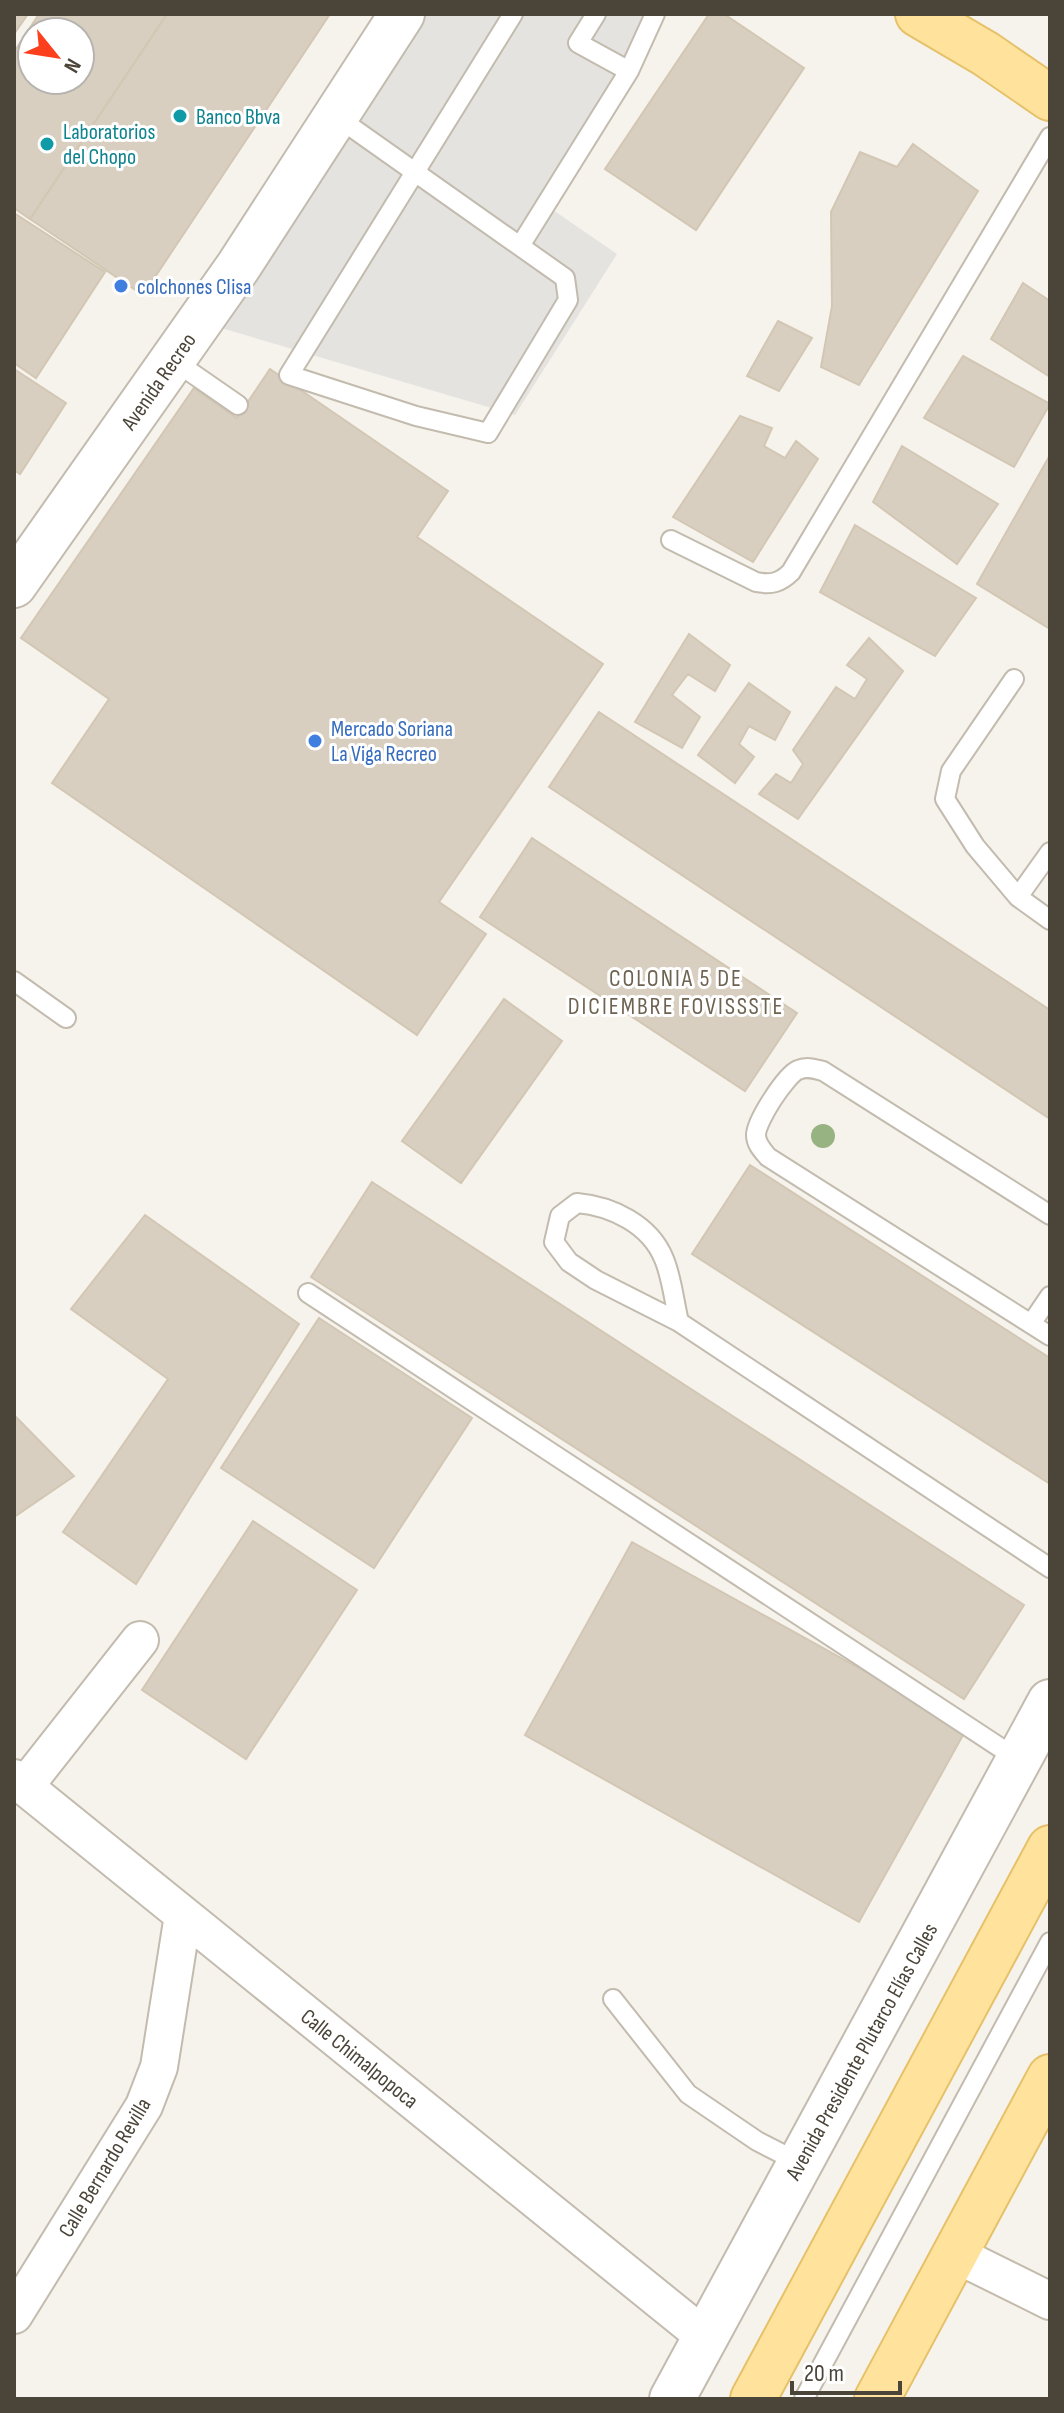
<svg xmlns="http://www.w3.org/2000/svg" width="1064" height="2413" viewBox="0 0 1064 2413" font-family="'Sofia Sans Condensed',sans-serif">
<rect width="100%" height="100%" fill="#f6f3ec"/>
<!-- parking -->
<path fill="#e5e3e0" d="M423,14H659L537,199L617,254L515,415L218,327Z"/>
<!-- building -->
<path fill="#d8cfc1" stroke="#d3c7b4" stroke-width="2" fill-rule="evenodd" d="M14,14H28L14,34Z
M39,14H167L30,219L14,208V52ZM32,32H80V80H32Z
M167,14H330L143,295L30,219Z
M709,14H724L804,68L696,230L605,169Z
M913,144L978,191L859,385L821,367L832,306L831,212L860,152L897,167Z
M14,213L105,272L36,378L14,363Z
M1023,283L1050,301V377L991,339Z
M778,321L812,338L779,391L747,376Z
M963,356L1050,404L1014,467L924,418Z
M14,369L66,403L20,474L14,470Z
M270,369L448,491L417,537L603,664L439,902L486,934L417,1035L52,783L109,699L21,638L194,388L237,418Z
M740,416L772,428L764,446L785,458L796,441L818,459L753,562L673,517Z
M902,446L998,504L957,564L873,502Z
M1050,455V629L977,584Z
M855,525L976,598L935,656L820,592Z
M689,634L730,665L715,691L688,674L672,695L700,717L682,748L635,722Z
M869,638L903,671L798,819L759,794L776,774L791,783L803,764L793,750L836,687L855,699L867,679L847,665Z
M749,683L790,712L775,740L749,726L739,744L754,757L735,783L698,755Z
M599,712L1050,1010V1119L549,787Z
M532,838L797,1013L745,1091L480,917Z
M504,999L562,1041L461,1183L402,1141Z
M750,1165L1050,1358V1484L692,1254Z
M372,1182L1024,1605L964,1699L311,1277Z
M145,1215L299,1324L136,1584L63,1532L168,1379L71,1309Z
M319,1318L472,1418L374,1568L221,1468Z
M14,1415L74,1476L14,1517Z
M253,1521L357,1590L246,1759L142,1690Z
M632,1542L967,1728L859,1922L525,1735Z"/>
<g fill="none" stroke-linecap="round" stroke-linejoin="round">
<defs>
<path id="service" d="M596,14L578,43L629,71
M337,117L565,278L568,300L488,433L416,416L289,375L513,14
M520,246L629,71L655,14
M173,360L238,405
M671,540L756,582C771,585 780,583 791,572L1050,137
M1014,679L951,771L945,799L975,846L1018,897
M1050,852L1018,897L1050,920
M14,981L66,1018
M1050,1215L823,1071C815,1069 807,1066 798,1070C786,1075 756,1121 756,1135C756,1144 762,1150 768,1157L1050,1336
M308,1293L1019,1760
M679,1322C674,1301 672,1278 664,1259C650,1224 611,1206 577,1203L560,1216L554,1242L569,1262L596,1280L679,1322L1050,1568
M1031,1324L1050,1296
M613,1999L688,2094L757,2141L800,2163
M804,2399L1050,1942"/>
<path id="minor" d="M14,1778L705,2337
M25,1786L140,1640
M955,2254L1050,2301
M14,2315L144,2106L159,2067L183,1915"/>
<path id="tertiary" d="M14,585L238,267L402,14
M672,2399L1050,1702"/>
<path id="primary" d="M918,14L986,54L1050,98
M753,2399L1050,1848
M877,2399L1050,2077"/>
</defs>
<!-- service casing -->
<use href="#service" stroke="#c2bbae" stroke-width="22"/>
<!-- minor casing -->
<use href="#minor" stroke="#c2bbae" stroke-width="40"/>
<!-- tertiary casing -->
<use href="#tertiary" stroke="#c2bbae" stroke-width="48"/>
<!-- primary casing -->
<use href="#primary" stroke="#e6c16a" stroke-width="48"/>
<!-- service -->
<use href="#service" stroke="#fff" stroke-width="18"/>
<!-- minor -->
<use href="#minor" stroke="#fff" stroke-width="36"/>
<!-- tertiary -->
<use href="#tertiary" stroke="#fff" stroke-width="44"/>
<!-- primary -->
<use href="#primary" stroke="#ffe39c" stroke-width="44"/>
</g>
<!-- trees -->
<circle fill="#97b381" cx="823" cy="1136" r="12"/>
<!-- markers -->
<g fill="#0f9aa8" stroke="#fff" stroke-width="3">
<circle cx="180" cy="116" r="8"/>
<circle cx="47" cy="144" r="8"/>
</g>
<g fill="#3f7fe0" stroke="#fff" stroke-width="3">
<circle cx="121" cy="286" r="8"/>
<circle cx="315" cy="741" r="8"/>
</g>
<g text-anchor="middle" stroke-width="6" stroke-linejoin="round" paint-order="stroke">
<!-- culture labels -->
<g font-size="22" fill="#0d838f" stroke="#fff" text-anchor="start">
<text x="196" y="124">Banco Bbva</text>
<text x="63" y="139">Laboratorios<tspan x="63" dy="25">del Chopo</tspan></text>
</g>
<!-- shop labels -->
<g font-size="22" fill="#366cbe" stroke="#fff" text-anchor="start">
<text x="137" y="294">colchones Clisa</text>
<text x="331" y="736">Mercado Soriana<tspan x="331" dy="25">La Viga Recreo</tspan></text>
</g>
<!-- street labels -->
<g font-size="22" fill="#4b4439" stroke="#fff">
<text transform="translate(158 381) rotate(-55)" y="8">Avenida Recreo</text>
<text transform="translate(861 2051) rotate(-61)" y="8">Avenida Presidente Plutarco Elías Calles</text>
<text transform="translate(360 2058) rotate(39)" y="8">Calle Chimalpopoca</text>
<text transform="translate(104 2167) rotate(-59)" y="8">Calle Bernardo Revilla</text>
</g>
<!-- neighbourhood labels -->
<g font-size="24" letter-spacing="2" fill="#6e6250" stroke="#fff">
<text x="676" y="986">COLONIA 5 DE<tspan x="676" dy="28">DICIEMBRE FOVISSSTE</tspan></text>
</g>
</g>
<!-- border -->
<rect width="1064" height="2413" fill="none" stroke="#4b4439" stroke-width="32"/>
<!-- north arrow -->
<g transform="translate(56 56) rotate(120)"><circle r="38" fill="#ffffff" stroke="#b7b4b0" stroke-width="2"/>
<path d="M0-6L14 30L0 20L-14 30Z" fill="#fc3f1d"/>
<text y="-12" font-size="22" font-weight="bold" text-anchor="middle" fill="#4b4439">N</text>
</g>
<!-- scale -->
<path d="M792 2381v12h108v-12" fill="none" stroke="#4b4439" stroke-width="4"/>
<text x="804" y="2381" font-size="24" fill="#4b4439" stroke="#ffffff" stroke-width="6" paint-order="stroke">20 m</text>
</svg>
